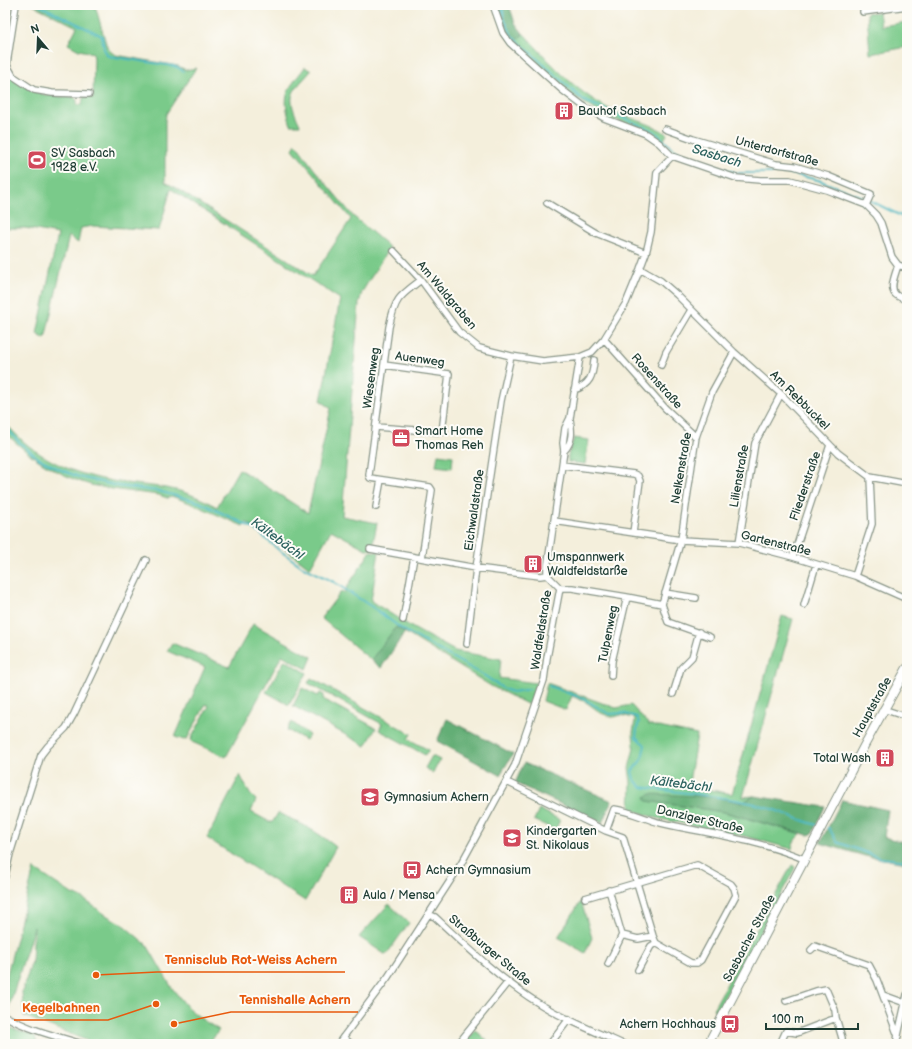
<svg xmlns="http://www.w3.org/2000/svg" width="912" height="1049" viewBox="0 0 912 1049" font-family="'Balsamiq Sans',sans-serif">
<rect width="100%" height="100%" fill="#fdfcf7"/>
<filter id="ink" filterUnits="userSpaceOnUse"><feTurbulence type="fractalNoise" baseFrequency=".025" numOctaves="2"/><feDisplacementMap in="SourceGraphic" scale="8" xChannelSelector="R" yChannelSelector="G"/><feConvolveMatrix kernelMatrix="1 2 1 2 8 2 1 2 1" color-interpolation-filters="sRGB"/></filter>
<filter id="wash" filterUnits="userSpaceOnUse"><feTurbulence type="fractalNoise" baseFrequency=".012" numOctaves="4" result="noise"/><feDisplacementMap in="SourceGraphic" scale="16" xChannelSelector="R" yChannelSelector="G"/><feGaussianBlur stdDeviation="0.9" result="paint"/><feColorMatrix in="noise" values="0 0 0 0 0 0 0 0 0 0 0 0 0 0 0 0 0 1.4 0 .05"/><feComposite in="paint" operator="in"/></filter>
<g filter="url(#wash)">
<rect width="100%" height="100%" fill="#f4efdc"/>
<!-- green -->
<path fill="#7aca8a" stroke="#4c845f" d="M7,5H12L5,54V14Z
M33,5H95L107,47L111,52L116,55L178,66L186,70L196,68L166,114L165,122V182L174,187L313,276L351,219L293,149L296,144L314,169L353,216L387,245L389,248L362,292L359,303L342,516L377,523L372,549H366L331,530L310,568L270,537L246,522L243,526L195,505L174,497L167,498L159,495C136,492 113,490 91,485C59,476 28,456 5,432V423C11,429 17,436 24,442C51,465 85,477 119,482C139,485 161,486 180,491C193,495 205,500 217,507L239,469L308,513L331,408L321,401L340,299L171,189L159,230L93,226L81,228L78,243L69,236L45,339L37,334L58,234L25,228H5V67C9,76 15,80 23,85C40,96 53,97 74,97L77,100V105H82L83,98L84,97L93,98L94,59L93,53L79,50L68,44L77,27Z
M879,12L881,26L907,22V47L870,54L867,13Z
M522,32C551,63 573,90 611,110C629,119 650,122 667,134L663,142L651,134L604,115L584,103L565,90L510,40H514L522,36Z
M305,67L311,71C290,94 286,95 300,125H291C281,94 287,91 305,67Z
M574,438L589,440L585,464L568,462V455Z
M438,454L453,456L452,468L436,466Z
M371,551L379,552L371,601L413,628L455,651L501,659L499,678L536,683L529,705L491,686L396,627L371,660L321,618L341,592L344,593L349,584Z
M782,616L793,619L743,797L754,796L742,803C707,795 681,795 645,797L647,801L724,812L801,834C795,839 793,842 792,849L744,836L656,818L630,809L631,783L629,768L634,748L633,732L635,720L634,718L621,715L614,717L609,716L601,713L586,702L572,696L566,710L543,701L547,683L616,708L631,705L649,725L697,735L688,788L711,790L732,794Z
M253,624L312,657L307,669L282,655L226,757L192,742L191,739L209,706L206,704L187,739L184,740L175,737L205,667L167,651L172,643L229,667Z
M285,660L307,673L289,705L266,692Z
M311,678L411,734L408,739L429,750L425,755L379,730L382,724L308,683Z
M302,688L318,696L320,693L324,695L323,699L376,728L366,746L293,706Z
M292,722L309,735L306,740L287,730Z
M432,756L440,760L433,773L425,768Z
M240,775L250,794L256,800L251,812L272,823L278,813C299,822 318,832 336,847L305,901L207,838Z
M539,809L560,820L555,830L534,820Z
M792,865L795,867L794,870L717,1011L713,1009Z
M34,869L72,894L82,898L106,915L122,924L147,945L172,988L188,1008L203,1020L219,1030L209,1044H96L24,1016L22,992L32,961L34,927L7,1013L5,1011V982Z
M581,901L592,938L585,953L558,937Z
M389,904L409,923L386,955L359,937Z
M8,1027L35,1036L37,1044H10Z
M475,1030L491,1044H464Z"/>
<!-- forest -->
<path fill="#63ae76" stroke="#417655" d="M497,5H509L515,23L522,32V36L518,39L510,40L506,34Z
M396,627L405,632L381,668L371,660Z
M447,719L513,754L500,775L437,741Z
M524,763L612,801L602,823L515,783Z
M651,794L717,797L742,803L754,796L825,807L812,834L808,835L724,812L647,801L645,797Z
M842,800L888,810L884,837L907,843V863L865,856L820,843Z"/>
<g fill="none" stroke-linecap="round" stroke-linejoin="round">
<!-- stream -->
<path stroke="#4ab8c3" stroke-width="2" d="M39,5L102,36L104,49L108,56L174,66L179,68L183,71
M502,5L504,18L512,36L583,100L655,132L672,148L685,156L737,173H789L818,180L865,198L907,219
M5,426L19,442L38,458L59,469L79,477L118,486L158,491L199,502L255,529L279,550L303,567L334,582L375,609L402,629L485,676L504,689L513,692L530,689
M549,686L584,699L609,714L622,713L637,717L639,722L637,729L636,737L645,745L642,758L639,763L632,771L634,779L641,787C681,793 720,795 759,805C779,810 797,820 817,825
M827,828H829L837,842L881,858L907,861"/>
</g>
</g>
<g filter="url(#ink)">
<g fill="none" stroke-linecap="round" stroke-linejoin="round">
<defs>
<path id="street" d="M16,5L8,57L7,65L13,76L34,90L52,93L89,94
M493,5L503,33L510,43L561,89L582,105L604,118L646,134L659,143L672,156L736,178L760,180H790L827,190L866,205L876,215L881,223L892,257L898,265L907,268
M863,12L907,6
M665,129L693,139L776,164L794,166L828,176L871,194L866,205
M547,203L596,233L646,253
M394,251L421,280L459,332L479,348L511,356L543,361L580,357L592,352L604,339L626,303L640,269L646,253L651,232L657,172L672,156
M898,265C896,273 889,287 895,294C898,297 904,299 907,300
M640,269L661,281L677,295L734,352L781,394L838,453L870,477L872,524L855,576
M421,280C398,297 395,299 389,327L369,475L370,478L430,487L432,490L422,558
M604,339L665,408L696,437
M661,365L666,352L691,310
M574,390C590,385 593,376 594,360
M376,427L442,432L449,374L384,365
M564,451C573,442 572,431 570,419
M562,465L634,474L638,476L640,481L633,533
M870,477L907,484
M376,507L381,480
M554,521L681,540L739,543L793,557L855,576L907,599
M739,543L755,443L781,394
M370,549L476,568L540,576L547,575
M793,557L830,445
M560,588H572L627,597L662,604L681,540L696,437L712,392L734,352
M560,588L547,575V569L564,451L563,443L565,428L570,418L580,357
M665,593L696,598
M662,604L668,622L710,637
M804,605L816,565
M403,620L414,557
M467,644L476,568L501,401L511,356
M611,676L612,661L627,597
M673,694L681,668L692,657L699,632
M883,709L907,717
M507,782L606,831L623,837L653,936L656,943L691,963H697L701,960L736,895L734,888L731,884L697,865L585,898
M606,831L614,809C630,811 645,819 661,823C709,834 759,840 804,859
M5,876L10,854L41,755L48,746L66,728L74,714L146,560
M428,914L435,917C467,947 499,978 535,1001C563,1019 594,1031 623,1044
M622,935L638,939L653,936
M811,950L815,946L869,965L877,980L898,1036
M608,964L622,935L609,890
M638,970L651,946L656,943
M883,995L905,1003
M786,1001L816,991L826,989L835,1010L836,1018
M5,1016C30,1030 55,1036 83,1044
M343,1037L351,1044
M338,1044L388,977L461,864L515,765L544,680L547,658L560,588
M458,1044L508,982
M550,1044L569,1019
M780,1044L786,1031L797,1033L836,1018L842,1038V1044
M896,1044L907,995"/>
<path id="secondary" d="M708,1044L864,746L907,668"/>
</defs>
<!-- street casing -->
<use href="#street" stroke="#8a9688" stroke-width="8"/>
<!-- secondary casing -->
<use href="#secondary" stroke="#8a9688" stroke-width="10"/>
<!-- street -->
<use href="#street" stroke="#fff" stroke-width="5.5"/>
<!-- secondary -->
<use href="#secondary" stroke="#fff" stroke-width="8"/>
</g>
</g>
<!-- icons -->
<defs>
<symbol id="building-square" viewBox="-11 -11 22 22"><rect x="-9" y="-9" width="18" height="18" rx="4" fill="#d1495b" stroke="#fdfcf7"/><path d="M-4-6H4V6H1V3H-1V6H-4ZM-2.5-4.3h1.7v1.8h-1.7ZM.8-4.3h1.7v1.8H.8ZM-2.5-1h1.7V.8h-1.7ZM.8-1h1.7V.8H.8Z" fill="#fff"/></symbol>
<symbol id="stadium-square" viewBox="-11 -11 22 22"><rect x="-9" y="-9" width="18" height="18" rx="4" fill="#d1495b" stroke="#fdfcf7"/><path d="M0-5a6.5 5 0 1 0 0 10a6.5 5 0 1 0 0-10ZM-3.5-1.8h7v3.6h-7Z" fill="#fff"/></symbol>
<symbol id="office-square" viewBox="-11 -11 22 22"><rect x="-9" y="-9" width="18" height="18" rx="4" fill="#d1495b" stroke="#fdfcf7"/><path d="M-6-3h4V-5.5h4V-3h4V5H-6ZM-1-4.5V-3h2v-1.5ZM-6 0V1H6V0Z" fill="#fff"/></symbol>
<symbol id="school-square" viewBox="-11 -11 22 22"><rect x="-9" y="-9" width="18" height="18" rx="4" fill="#d1495b" stroke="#fdfcf7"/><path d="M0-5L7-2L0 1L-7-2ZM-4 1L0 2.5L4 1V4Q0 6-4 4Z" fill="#fff"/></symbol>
<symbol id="bus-square" viewBox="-11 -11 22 22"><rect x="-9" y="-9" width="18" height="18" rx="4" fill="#d1495b" stroke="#fdfcf7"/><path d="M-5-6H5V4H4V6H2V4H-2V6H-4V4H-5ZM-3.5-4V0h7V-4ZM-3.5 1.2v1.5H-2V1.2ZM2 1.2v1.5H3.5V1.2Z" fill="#fff"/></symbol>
</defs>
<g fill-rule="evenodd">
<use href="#building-square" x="553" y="100" width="22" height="22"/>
<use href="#stadium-square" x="26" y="149" width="22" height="22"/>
<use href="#office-square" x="390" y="427" width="22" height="22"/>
<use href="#building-square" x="522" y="553" width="22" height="22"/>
<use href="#building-square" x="874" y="747" width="22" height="22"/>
<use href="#school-square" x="359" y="786" width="22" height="22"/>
<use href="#school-square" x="501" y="827" width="22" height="22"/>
<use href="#bus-square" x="401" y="859" width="22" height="22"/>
<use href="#building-square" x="338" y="884" width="22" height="22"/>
<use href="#bus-square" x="719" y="1013" width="22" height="22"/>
</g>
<g text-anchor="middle" stroke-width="4" stroke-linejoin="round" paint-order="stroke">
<!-- poi labels -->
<g font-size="12" fill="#1f3d34" stroke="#fdfcf7" text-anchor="start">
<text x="578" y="115">Bauhof Sasbach</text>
<text x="51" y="157">SV Sasbach<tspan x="51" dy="14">1928 e.V.</tspan></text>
<text x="415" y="435">Smart Home<tspan x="415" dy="14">Thomas Reh</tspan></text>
<text x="547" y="561">Umspannwerk<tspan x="547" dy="14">Waldfeldstarße</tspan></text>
<text x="871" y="762" text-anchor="end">Total Wash</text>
<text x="384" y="801">Gymnasium Achern</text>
<text x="526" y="835">Kindergarten<tspan x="526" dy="14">St. Nikolaus</tspan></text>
<text x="426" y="874">Achern Gymnasium</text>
<text x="363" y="899">Aula / Mensa</text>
<text x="716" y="1028" text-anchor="end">Achern Hochhaus</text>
</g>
<!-- street labels -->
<g font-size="12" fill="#1f3d34" stroke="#fdfcf7">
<text transform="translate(777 151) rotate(15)" y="4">Unterdorfstraße</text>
<text transform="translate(447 295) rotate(50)" y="4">Am Waldgraben</text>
<text transform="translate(420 359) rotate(8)" y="4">Auenweg</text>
<text transform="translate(371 378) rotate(-82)" y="4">Wiesenweg</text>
<text transform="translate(657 381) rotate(48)" y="4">Rosenstraße</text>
<text transform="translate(800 400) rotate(45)" y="4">Am Rebbuckel</text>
<text transform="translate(681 468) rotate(-80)" y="4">Nelkenstraße</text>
<text transform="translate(739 476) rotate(-80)" y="4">Lilienstraße</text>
<text transform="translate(805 486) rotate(-71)" y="4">Fliederstraße</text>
<text transform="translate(474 510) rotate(-82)" y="4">Eichwaldstraße</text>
<text transform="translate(776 543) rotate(14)" y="4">Gartenstraße</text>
<text transform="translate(541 630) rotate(-81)" y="4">Waldfeldstraße</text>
<text transform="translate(608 634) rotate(-79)" y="4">Tulpenweg</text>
<text transform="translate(872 707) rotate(-61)" y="4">Hauptstraße</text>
<text transform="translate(700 819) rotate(13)" y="4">Danziger Straße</text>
<text transform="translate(749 938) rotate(-62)" y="4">Sasbacher Straße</text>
<text transform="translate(490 950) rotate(40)" y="4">Straßburger Straße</text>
</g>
<!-- water labels -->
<g font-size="13" font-style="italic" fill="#2c625f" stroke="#fdfcf7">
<text transform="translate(717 155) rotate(17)" y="5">Sasbach</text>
<text transform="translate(278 538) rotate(36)" y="5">Kältebächl</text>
<text transform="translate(681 783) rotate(7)" y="5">Kältebächl</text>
</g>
</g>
<!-- callouts -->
<path fill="none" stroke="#e8590c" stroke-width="1.5" d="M96 975L157 972H345M174 1024L231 1012H358M156 1004L108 1020H14"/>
<g fill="#e8590c" stroke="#fdfcf7" stroke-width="1.5">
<circle cx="96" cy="975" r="4"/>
<circle cx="174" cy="1024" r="4"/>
<circle cx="156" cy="1004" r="4"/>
</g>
<g font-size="13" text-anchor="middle" font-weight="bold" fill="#e8590c" stroke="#fdfcf7" stroke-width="4" stroke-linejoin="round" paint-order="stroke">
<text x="251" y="964">Tennisclub Rot-Weiss Achern</text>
<text x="295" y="1004">Tennishalle Achern</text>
<text x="61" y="1012">Kegelbahnen</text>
</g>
<!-- margin -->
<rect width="912" height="1049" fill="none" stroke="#fdfcf7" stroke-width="20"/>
<!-- north arrow -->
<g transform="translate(38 38) rotate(341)" stroke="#fdfcf7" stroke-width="3" paint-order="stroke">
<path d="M0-3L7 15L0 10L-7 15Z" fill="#1f3d34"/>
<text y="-6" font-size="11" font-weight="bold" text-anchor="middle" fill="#1f3d34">N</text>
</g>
<!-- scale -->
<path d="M766 1023v6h92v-6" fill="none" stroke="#1f3d34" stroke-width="2"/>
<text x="772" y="1023" font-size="12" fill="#1f3d34" stroke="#fdfcf7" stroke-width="3" paint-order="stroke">100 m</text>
</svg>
